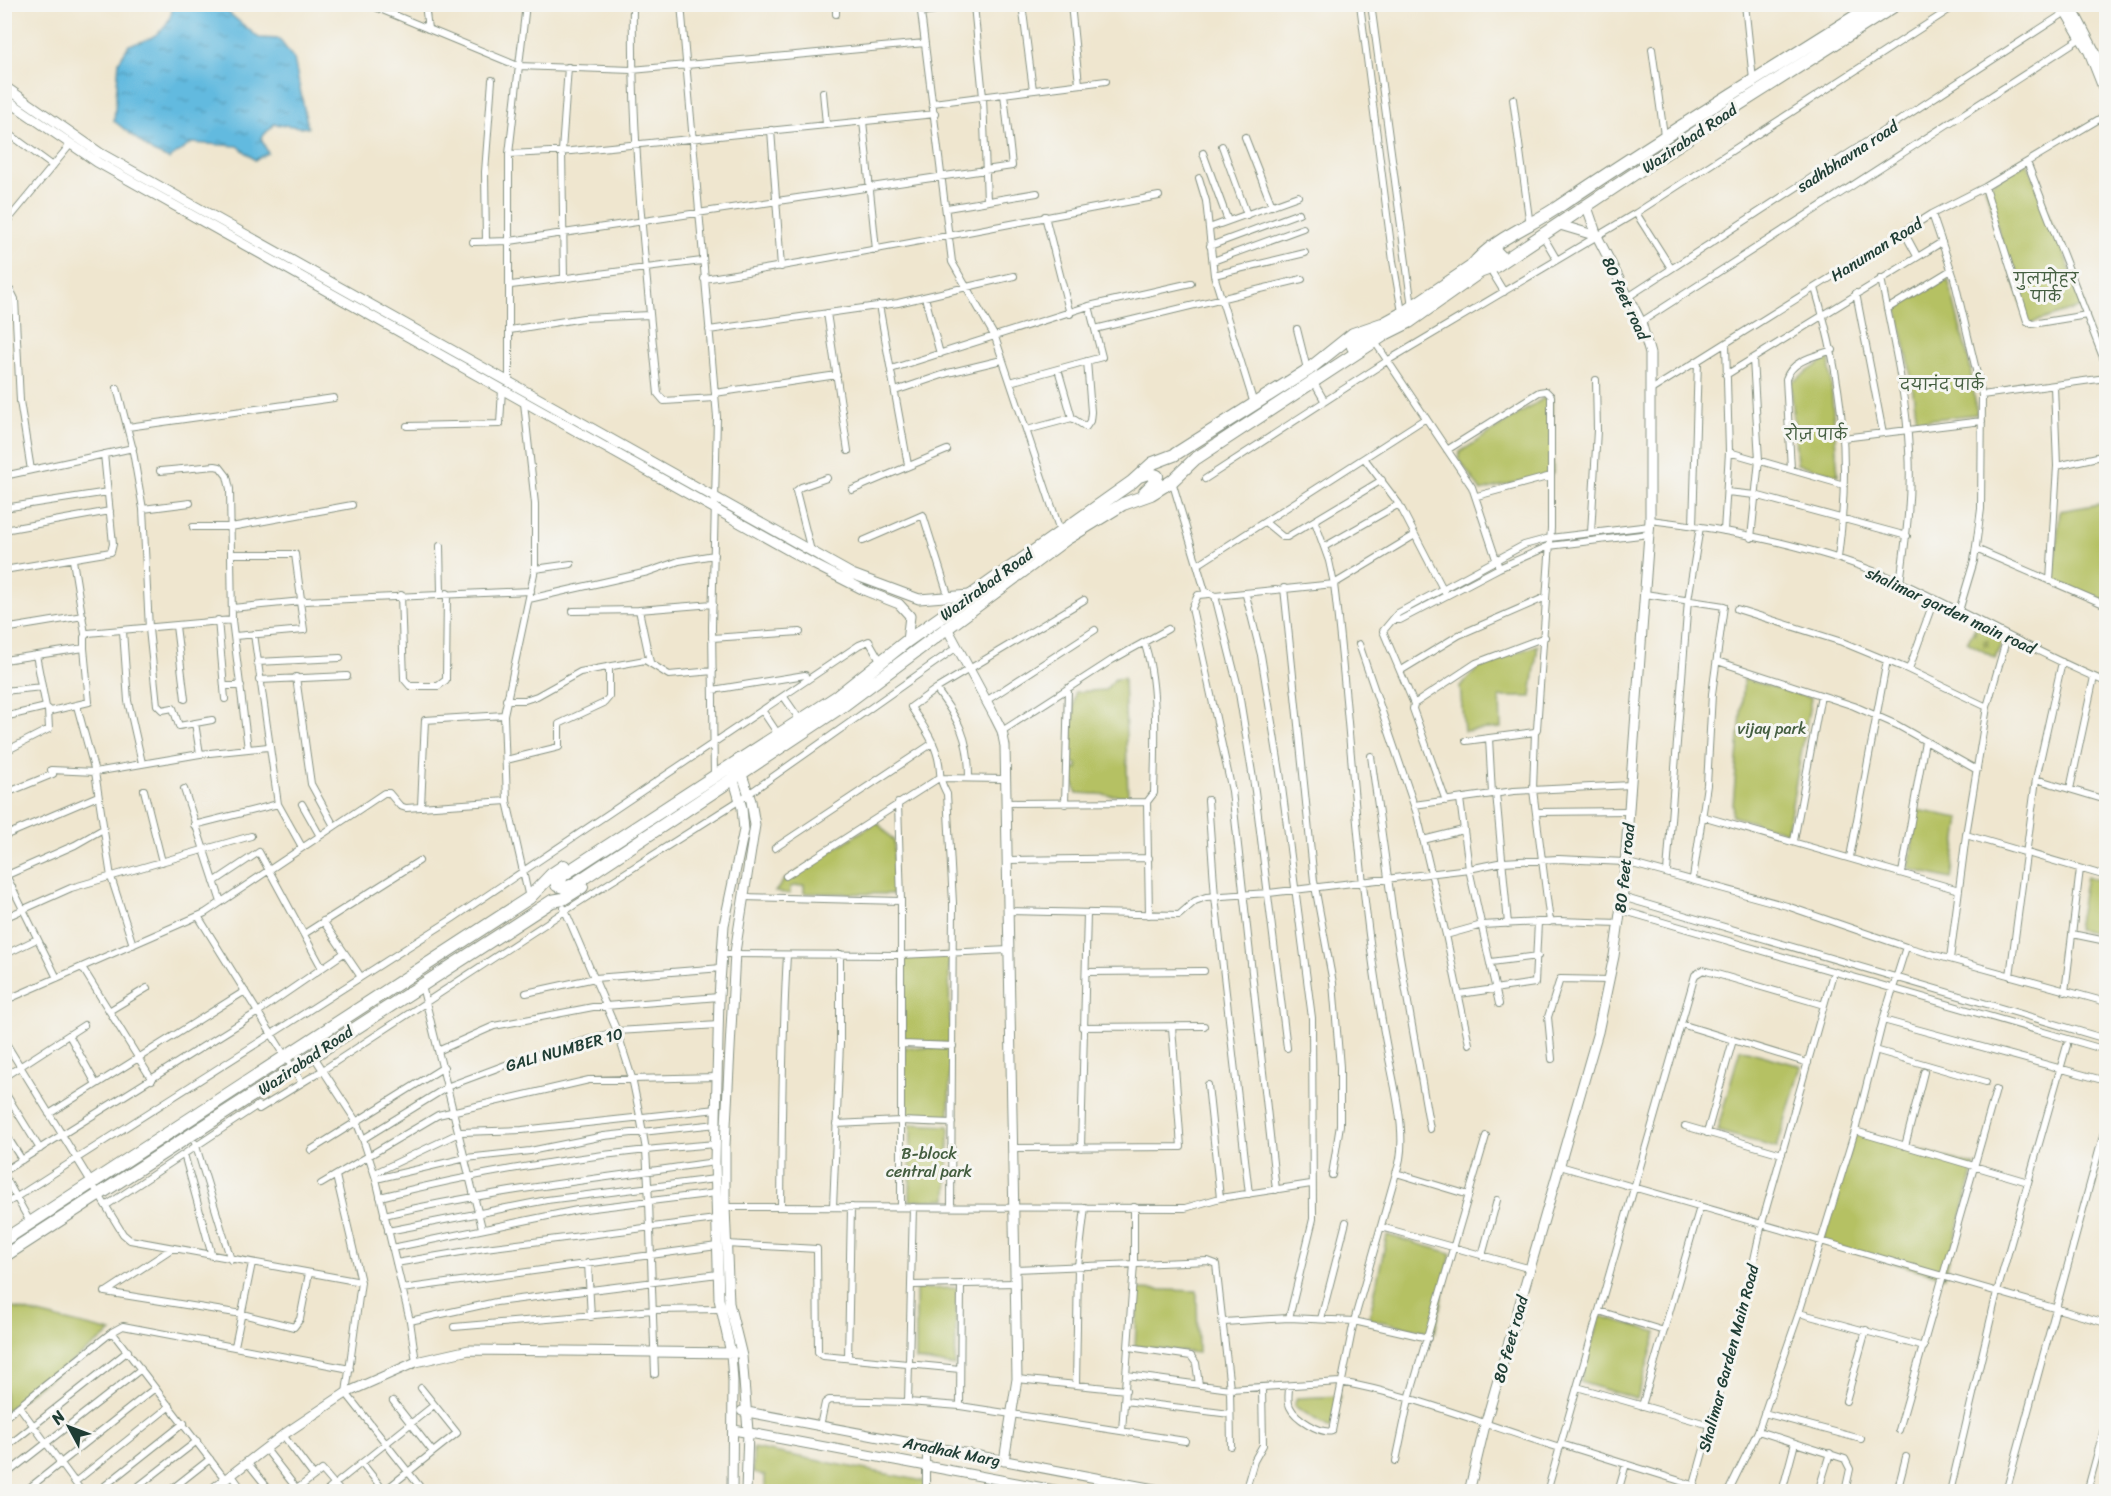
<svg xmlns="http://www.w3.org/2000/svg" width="2111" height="1496" viewBox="0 0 2111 1496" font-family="Sriracha,'Playpen Sans Deva',sans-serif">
<defs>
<pattern id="cemetery-stones" width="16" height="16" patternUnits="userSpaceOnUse" patternTransform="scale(1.5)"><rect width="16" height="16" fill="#b5c163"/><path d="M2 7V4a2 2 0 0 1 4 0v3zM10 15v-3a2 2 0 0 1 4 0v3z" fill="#939e52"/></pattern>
<pattern id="water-ripples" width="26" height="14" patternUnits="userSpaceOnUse" patternTransform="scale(1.5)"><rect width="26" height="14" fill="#62badf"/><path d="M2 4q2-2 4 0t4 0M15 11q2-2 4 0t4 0" fill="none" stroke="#5098b6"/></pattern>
</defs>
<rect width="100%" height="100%" fill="#f6f6f2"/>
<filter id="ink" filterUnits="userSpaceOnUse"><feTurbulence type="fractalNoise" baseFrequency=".0167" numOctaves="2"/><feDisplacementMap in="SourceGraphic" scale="12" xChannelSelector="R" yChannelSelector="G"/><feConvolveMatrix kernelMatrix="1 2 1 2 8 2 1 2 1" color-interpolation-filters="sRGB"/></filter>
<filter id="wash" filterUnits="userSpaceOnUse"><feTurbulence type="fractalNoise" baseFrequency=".008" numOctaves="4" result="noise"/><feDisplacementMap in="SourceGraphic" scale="24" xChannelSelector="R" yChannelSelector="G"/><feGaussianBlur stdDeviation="1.35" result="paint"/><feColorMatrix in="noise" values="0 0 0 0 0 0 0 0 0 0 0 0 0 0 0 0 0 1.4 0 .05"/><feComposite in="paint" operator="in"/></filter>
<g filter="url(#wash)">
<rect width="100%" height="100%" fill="#efe6cf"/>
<!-- cemetery -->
<path fill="url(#cemetery-stones)" stroke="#6a7f4c" stroke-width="1.5" d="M1977,624L2004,638L1995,658L1967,642Z"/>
<!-- park -->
<path fill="#b5c163" stroke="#6a7f4c" stroke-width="1.5" d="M2027,162L2085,306L2028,324L1985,187Z
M1948,279L1970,366L1977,414L1917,421L1909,364L1896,305Z
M1829,357L1838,475L1797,464L1791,383Z
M1544,398H1552L1553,473L1481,491L1458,458L1460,452Z
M2106,503V601L2053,581L2060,511Z
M1538,645L1531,697H1500L1501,728L1464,731L1460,686L1482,665Z
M1124,678L1128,796L1076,793L1071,769H1077V764L1070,762L1075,692L1105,690L1115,679Z
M1744,679L1811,698L1787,832L1732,816Z
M1917,810L1960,818L1951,879L1909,869Z
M877,822L894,841L893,894L804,893V885L790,887V894L775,892L784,880Z
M2086,876L2106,882V935L2077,929Z
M949,953L950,1043H904L902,957Z
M905,1047L950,1049L949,1120L905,1116Z
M1740,1049L1801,1066L1777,1148L1717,1131Z
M911,1124L949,1126L947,1199L910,1201Z
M1855,1131L1975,1166L1944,1277L1822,1243Z
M1387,1235L1451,1253L1435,1333L1369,1319Z
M957,1288L955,1366L916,1360V1289Z
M1138,1289L1197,1291L1198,1353L1135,1346Z
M5,1306L112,1332L5,1411Z
M1600,1316L1657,1332L1637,1399L1580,1382Z
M1340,1396L1331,1429L1294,1406L1297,1398Z
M753,1448L929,1482L927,1491H765V1476L753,1472Z"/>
<!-- water -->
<path fill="url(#water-ripples)" stroke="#407c8a" stroke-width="1.5" d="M218,4L259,38L279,39L294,59L308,128L274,124L261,138L268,153L255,160L238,146L192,143L169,159L153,152L114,121L119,61L129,45C153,40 170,30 173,5Z"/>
</g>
<g filter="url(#ink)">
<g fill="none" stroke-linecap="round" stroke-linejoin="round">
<defs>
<path id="street" d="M368,4L518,66L632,70L925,43
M425,4L428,29
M633,4C631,135 645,265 658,394L664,401L715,398
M681,4L717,417L712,627L714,776
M836,4V14
M920,4L952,262L995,337L1060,531
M1022,4L1033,90
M1071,4L1079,84
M1360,4L1393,261L1402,312
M1371,4L1412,307
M1745,4L1753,80
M974,5L983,97L987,201
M921,12L979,4
M1652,49L1664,135
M823,92L826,124
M1513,99L1530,226
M933,103L1106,81
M863,121L876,250
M4,130L53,166
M771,130L781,267
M1245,137L1272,206
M1222,146L1247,215
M1203,153L1228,221
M509,154L571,151L935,114
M2027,162L2106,365
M1199,178L1206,201L1214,275L1254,404
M1985,187L2027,321L2032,324L2087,315
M947,208L1037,193
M1636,213L1671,268
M1932,214L1954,278L1982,395L1981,509L1974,561L1959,611
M1045,216L1070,314
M4,225L70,145
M1209,228L1298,196
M1904,232L1917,256
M1543,236L1557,260
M473,242L510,241L1012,166L1004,94
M486,242L485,172L492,80
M1210,246L1299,213
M1213,261L1303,228
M1490,269L1504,292
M1214,275L1305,253
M1881,278C1892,335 1906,392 1909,450C1912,495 1906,538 1900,583
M564,279L562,151L568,67
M704,279C856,255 1007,224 1159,196
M511,285L702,261
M1815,288C1843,382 1851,460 1838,558
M4,292L11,291L15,299L20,401L31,470
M1856,293L1883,433
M925,297L940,354
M1628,297L2066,12
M879,305L908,465
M1887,309L1951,270
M827,313L848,451
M1641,322L2081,38
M1095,329L1302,279
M1297,329L1307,369
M510,330L583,318L650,315
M709,330L898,303L1014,276
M1375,342L1472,487L1499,568
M891,369L1089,306L1191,283
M1058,369L1072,418L1086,427L1090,421L1091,412L1087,361
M1726,375L1942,242
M1313,381L1324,400
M1010,382L1102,357L1089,306
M509,383V154L526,4
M117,388L132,446L143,509L149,629L157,705L162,710L173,708L179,726L212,720
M1651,390L1932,214L1985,187L2106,115
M895,391L948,373L1002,360
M715,393L837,375
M1982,395L2106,378
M524,403L535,504V569L504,715L507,801L529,898
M407,426L500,424L502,389
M128,427L334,398
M1027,430L1072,418
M1843,438L1982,421
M1447,450L1539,392L1546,391L1551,396V528L1537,729L1535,732L1466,741
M1729,452L1844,485
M1364,458L1399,504L1444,591
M2057,466L2106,455
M1791,469L1786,379C1792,360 1815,356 1833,350
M160,471L215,466L220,467L227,476L230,489L232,620
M4,476L133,448
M1205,479L1387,361L1636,213L1958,4
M1172,481L1205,591L1215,596L1334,584L1415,535
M852,490L947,450
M1727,492L1755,495L1907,536
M1477,496L1551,476
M4,508L108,492
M143,509L190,503
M1650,520C1731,529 1828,549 1902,583C1971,615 2036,653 2106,682
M1315,522L1329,561L1334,584C1353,739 1357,895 1387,1048C1393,1083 1410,1140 1396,1173
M1266,523L1283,537H1287L1382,480
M1693,526L1698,361
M193,527H231L352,505
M4,530L110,511
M1724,531L1729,452L1726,344
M1591,533L1597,430L1596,380
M1751,538L1759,460L1753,359
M863,541L923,515L949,598
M440,546L441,593
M1324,547L1399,504
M1976,549L2106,605
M811,551L796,491L801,487L827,478
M231,554H295L301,599L305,601L531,591
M73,560L85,634
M1199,564L1426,418
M535,569L571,564
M4,570L111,552L113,544L104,454
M2050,581L2057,466L2054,386
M1284,588L1314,881L1333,983L1340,1067V1125L1332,1175
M1209,594L1198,595L1192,608L1232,791L1276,1190
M1645,594L1724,606L1712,694L1707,785L1693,878
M401,595L404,679L410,686H438L446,680L447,593
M1246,595L1261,655L1280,772L1312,1018L1313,1219L1289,1318
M1215,596L1238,687L1255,791L1287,1048
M529,599L648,572L679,561L714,555
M232,608L302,601
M1737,609L1842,642L1905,668L1987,707
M639,610L650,662
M573,611L639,610L713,604
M218,620L225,699
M1393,620H1400L1499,568L1549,546L1649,534
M176,626L185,699
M4,629L83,616
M123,631L128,701L142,763
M254,634L278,804L302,847
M235,636L304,630L300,602
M712,638L800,632
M1359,644L1417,814L1446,935L1482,925L1558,921L1619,923
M36,655L46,707L51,711L89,702L84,648
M4,660L84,648V637L88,633L232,620L248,749
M1717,661L1854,706L1897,725L1977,770
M257,662L340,658
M1909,669L1934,600
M1400,671L1459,635L1546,597
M296,677L311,784L334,826
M259,680L347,676
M224,686H241
M936,689C959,720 969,738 969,777
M713,690L805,675
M4,691L42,687
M784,697L800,720
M506,700H525L537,696L580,672L645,660L669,675L713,671
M986,701L1095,630
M1414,704L1383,631L1398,613L1524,545L1550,538L1650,526
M77,706L95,772L111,877L133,945
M762,710L778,734
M4,717L46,707
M195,723L200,754
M1002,731L1112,660L1168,629
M1535,732L1533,790L1550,922
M1489,738L1492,794
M4,752L49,729L48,710
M1371,756L1395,928L1430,1129
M506,760L559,747V724L604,703L609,697V667
M51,770L95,772L200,754L268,747
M2036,779L2106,800
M184,789L221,902
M2070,789L2094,677
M144,790L162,862
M1496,793L1508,924
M4,794L53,774
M1460,799L1469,869L1499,1004
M1208,800L1215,897L1249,1194
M1446,801L1413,709L1414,704L1476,663L1545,637
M1147,802L1149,915
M898,803L901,901V1207
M1005,803L1147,802L1154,793C1155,749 1159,683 1144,642
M302,804L320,836
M1065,804L1068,688
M1414,805L1514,791L1631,785
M421,806L425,720L504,715
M1536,812L1630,811
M1702,816L1959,890
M194,825L278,804
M1966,835L2106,876
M4,836L98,796
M1423,840L1463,830
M1794,841L1821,695
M775,848L933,743
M1850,857L1887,660
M1007,860L1149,858
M4,871L57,978
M1667,872L1688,600L1700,527
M1902,873L1925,741
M5,876L75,845L103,829
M786,876L939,778L1005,779
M214,882L259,852L322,968
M743,897L901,901
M1622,897L2106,1039
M564,908L617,1031L632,1078L640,1116L646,1150L649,1201L655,1374
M1621,910L2106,1050
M1008,911L1179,915L1195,901L1206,897L1269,893L1469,869L1503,862L1558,859L1625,862L1787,906L1906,947L2106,1002
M198,916L302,1083
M4,918L71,888L251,836
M323,921L361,977
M304,934L419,861
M2072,934L2106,941
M1446,935L1469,1044
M723,954L901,955L1009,950
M4,955L37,939
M1950,959L1966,835L1987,707L2007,637
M1491,962L1538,956
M82,967L152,1080
M1087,972L1204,971
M2010,976L2036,779L2062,662
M422,986L482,1228
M2065,992L2080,869
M526,993L595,978L722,968
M1460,994L1535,983L1538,922
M4,1001L205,913L384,793H389L400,806L406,808L507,801
M109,1011L147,988
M1883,1020L2106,1081
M1681,1024L1808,1063
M1082,1027L1204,1026
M69,1035L96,1084
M4,1040L123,1234L130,1240L361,1282
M902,1044L953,1046
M440,1050L494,1026L515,1022L593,1007L719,997
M1875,1050L1986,1082
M313,1055L356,1121L363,1139L376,1179L410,1321L416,1362
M1552,1059L1548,1017L1560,979L1610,980
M4,1077L84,1025
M1208,1085L1220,1198
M4,1091L40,1149
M49,1114L245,991
M836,1124L900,1121L952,1123
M1685,1126L1782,1154
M1855,1131L2028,1182
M4,1132L10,1141L4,1145
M1707,1133L1733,1040
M363,1139L449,1086L516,1061L617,1031L719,1025
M10,1141L22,1160
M195,1143L231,1260
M1905,1146L1924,1072
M1013,1148L1181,1147L1172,1027
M1081,1148L1087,913
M311,1150L444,1067
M184,1154L212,1256
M1560,1166L2106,1323
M4,1171L258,1012L344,953
M375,1173L461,1132L522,1130L717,1109
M4,1175L30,1222
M336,1176L361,1282L346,1393L424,1492
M376,1179L466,1158L530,1151L604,1136L717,1124
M321,1184L438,1115L589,1080L718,1077
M380,1197C491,1169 602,1152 716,1144
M4,1205L452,919L859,645L869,641L880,660
M107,1205L258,1105L259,1109L323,1070L565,911L740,800L957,647
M722,1207L1185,1208L1220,1198L1311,1184
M781,1207C782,1122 782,1039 787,955
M833,1207L840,1043V954
M951,1207L953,903L947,794C937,775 942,775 938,758C934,740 921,723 911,707L936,689L1084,600
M384,1215C493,1190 604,1178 715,1162
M1381,1227L1531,1269
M388,1231L547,1200L715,1179
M726,1244L817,1249L818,1352L823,1356L960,1369
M392,1248L577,1210L716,1193
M1482,1256L1497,1200
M396,1263L485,1248L716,1219
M588,1263L591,1317
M1016,1269L1208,1261L1216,1264L1230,1389L1231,1446
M912,1285L1016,1283
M402,1289L717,1246
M105,1292L242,1314L294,1327L300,1319L309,1273
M106,1292L173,1248
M1599,1311L1664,1331
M1799,1313L1924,1347
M1321,1319L1346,1222
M410,1321L496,1302L718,1274
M1224,1322L1289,1318L1354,1321L1428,1338
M454,1327L653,1310L720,1309
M112,1332L225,1479
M235,1346L252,1263
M1129,1347L1191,1356L1196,1363L1199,1385
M848,1358L851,1207
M1127,1375L1230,1389L1340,1382C1415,1395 1487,1426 1560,1448
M1017,1379L1126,1390
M1076,1385L1078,1266L1085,1207
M1289,1387C1289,1393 1287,1401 1290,1407C1295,1418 1320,1434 1332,1431L1354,1321L1396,1173L1469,1195
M1577,1387L1710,1425
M393,1401L433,1452
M1125,1401L1230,1414
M1846,1401L1866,1330
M908,1402L913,1207
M19,1406L82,1492
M960,1406L961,1284
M1642,1406L1700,1207
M1764,1413L1861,1439
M4,1418L112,1332L123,1326L350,1369
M820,1426L825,1403L829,1400L908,1402L960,1406L1185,1441
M1899,1430L1996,1090
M1122,1431L1134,1264V1207
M1758,1431L1845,1459L1850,1469L1845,1492
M283,1435L313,1475
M1561,1444L1693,1485
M265,1448L297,1489
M4,1449L128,1351
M1396,1461L1409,1399L1486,1136
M247,1462L271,1492
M362,1463L385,1492
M231,1474L244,1492
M4,1476L141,1369
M339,1481L434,1405
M75,1482L170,1406
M24,1492L155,1388
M97,1492L184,1423
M131,1492L197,1441
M168,1492L210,1459
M293,1492L322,1470L341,1492
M326,1492L335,1484
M383,1492L457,1433L421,1388
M926,1492V1446
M1245,1492L1254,1461L1263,1445L1262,1388
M1547,1492L1695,975L1703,970L1824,1005
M1618,1492L1626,1464
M1692,1492L1745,1301L1762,1223L1832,977
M1728,1492L1758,1431L1799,1313L1855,1131L1883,1020L1906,947
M1782,1492L1795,1443
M1818,1492L1830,1453
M1897,1492L1906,1457
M1950,1492L1997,1292L2067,1045
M2006,1492L2106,1125
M2087,1492L2106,1422"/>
<path id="secondary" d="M2061,4L2089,52L2106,95
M2070,4L2106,73
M4,86L100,153L852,574L919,599L970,595
M4,98L97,162L815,565L866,591L899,604L910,616L907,641
M1560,225L1597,236
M947,628L995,717L1002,731L1005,746L1017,1379L1004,1461
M741,772L751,801L755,825L735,952L725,1145V1207L729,1303L742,1356L748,1431L746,1492
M742,1411L1170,1492
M734,1430L1065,1492
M209,1492L283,1435L346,1393L416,1362L469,1350L737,1353
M732,1492L733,1381L731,1353L719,1299L715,1162L719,997L724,925L744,830L742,808L733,777
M1469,1492L1485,1425L1598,1032L1614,956L1623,892L1650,520V354L1641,322L1597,236L1587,207"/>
<path id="highway" d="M1495,251L1500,256L1498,259L1409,322L1363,345L1353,347L1356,339L1403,313Z
M1472,266C1492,240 1528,227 1555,209C1659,138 1768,72 1875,4
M1482,271L1496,266L1730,110L1897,4
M1382,324L1353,334L1308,370L1174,455L1153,463L1132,482L907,641L838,696L563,875L557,885L567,888L576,883L844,705L1066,539L1123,504L1151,494L1172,481L1195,459L1384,335
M1139,476L1148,473L1157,476L1155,482L1145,492
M4,1240L529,898L552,874L564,866
M4,1256L552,901L563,899L582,887"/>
</defs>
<!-- street casing -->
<use href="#street" stroke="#879282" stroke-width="8"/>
<!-- secondary casing -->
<use href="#secondary" stroke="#879282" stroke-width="11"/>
<!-- highway casing -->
<use href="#highway" stroke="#879282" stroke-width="14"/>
<!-- street -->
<use href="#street" stroke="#fff" stroke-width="6"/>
<!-- secondary -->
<use href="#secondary" stroke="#fff" stroke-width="9"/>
<!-- highway -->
<use href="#highway" stroke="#fff" stroke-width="12"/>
</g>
</g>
<g text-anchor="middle" stroke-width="6" stroke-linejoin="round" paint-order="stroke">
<!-- street labels -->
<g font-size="16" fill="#1f3d34" stroke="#f6f6f2">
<text transform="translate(1689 138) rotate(-34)" y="6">Wazirabad Road</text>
<text transform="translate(1847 156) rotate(-33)" y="6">sadhbhavna road</text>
<text transform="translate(1876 249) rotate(-32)" y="6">Hanuman Road</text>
<text transform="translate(1626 298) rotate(65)" y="6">80 feet road</text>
<text transform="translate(986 584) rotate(-36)" y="6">Wazirabad Road</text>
<text transform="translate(1951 610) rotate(25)" y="6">shalimar garden main road</text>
<text transform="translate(1624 868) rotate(-84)" y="6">80 feet road</text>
<text transform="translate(564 1049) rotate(-16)" y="6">GALI NUMBER 10</text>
<text transform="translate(305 1060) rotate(-34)" y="6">Wazirabad Road</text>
<text transform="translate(1510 1339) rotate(-74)" y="6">80 feet road</text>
<text transform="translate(1728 1358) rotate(-75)" y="6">Shalimar Garden Main Road</text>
<text transform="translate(952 1451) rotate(11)" y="6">Aradhak Marg</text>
</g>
<!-- park labels -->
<g font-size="16" fill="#445e40" stroke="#f6f6f2">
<text x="2046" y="284">गुलमोहर<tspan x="2046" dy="18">पार्क</tspan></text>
<text x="1942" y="390">दयानंद पार्क</text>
<text x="1816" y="440">रोज़ पार्क</text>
<text x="1772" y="734">vijay park</text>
<text x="929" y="1159">B-block<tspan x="929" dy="18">central park</tspan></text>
</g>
</g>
<!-- margin -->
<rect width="2111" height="1496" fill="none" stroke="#f6f6f2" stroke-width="24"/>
<!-- north arrow -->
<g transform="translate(69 1427) rotate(311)" stroke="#f6f6f2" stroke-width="4.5" paint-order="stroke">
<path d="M0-4.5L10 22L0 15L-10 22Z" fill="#1f3d34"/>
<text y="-9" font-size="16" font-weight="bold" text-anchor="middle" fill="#1f3d34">N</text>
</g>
</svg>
